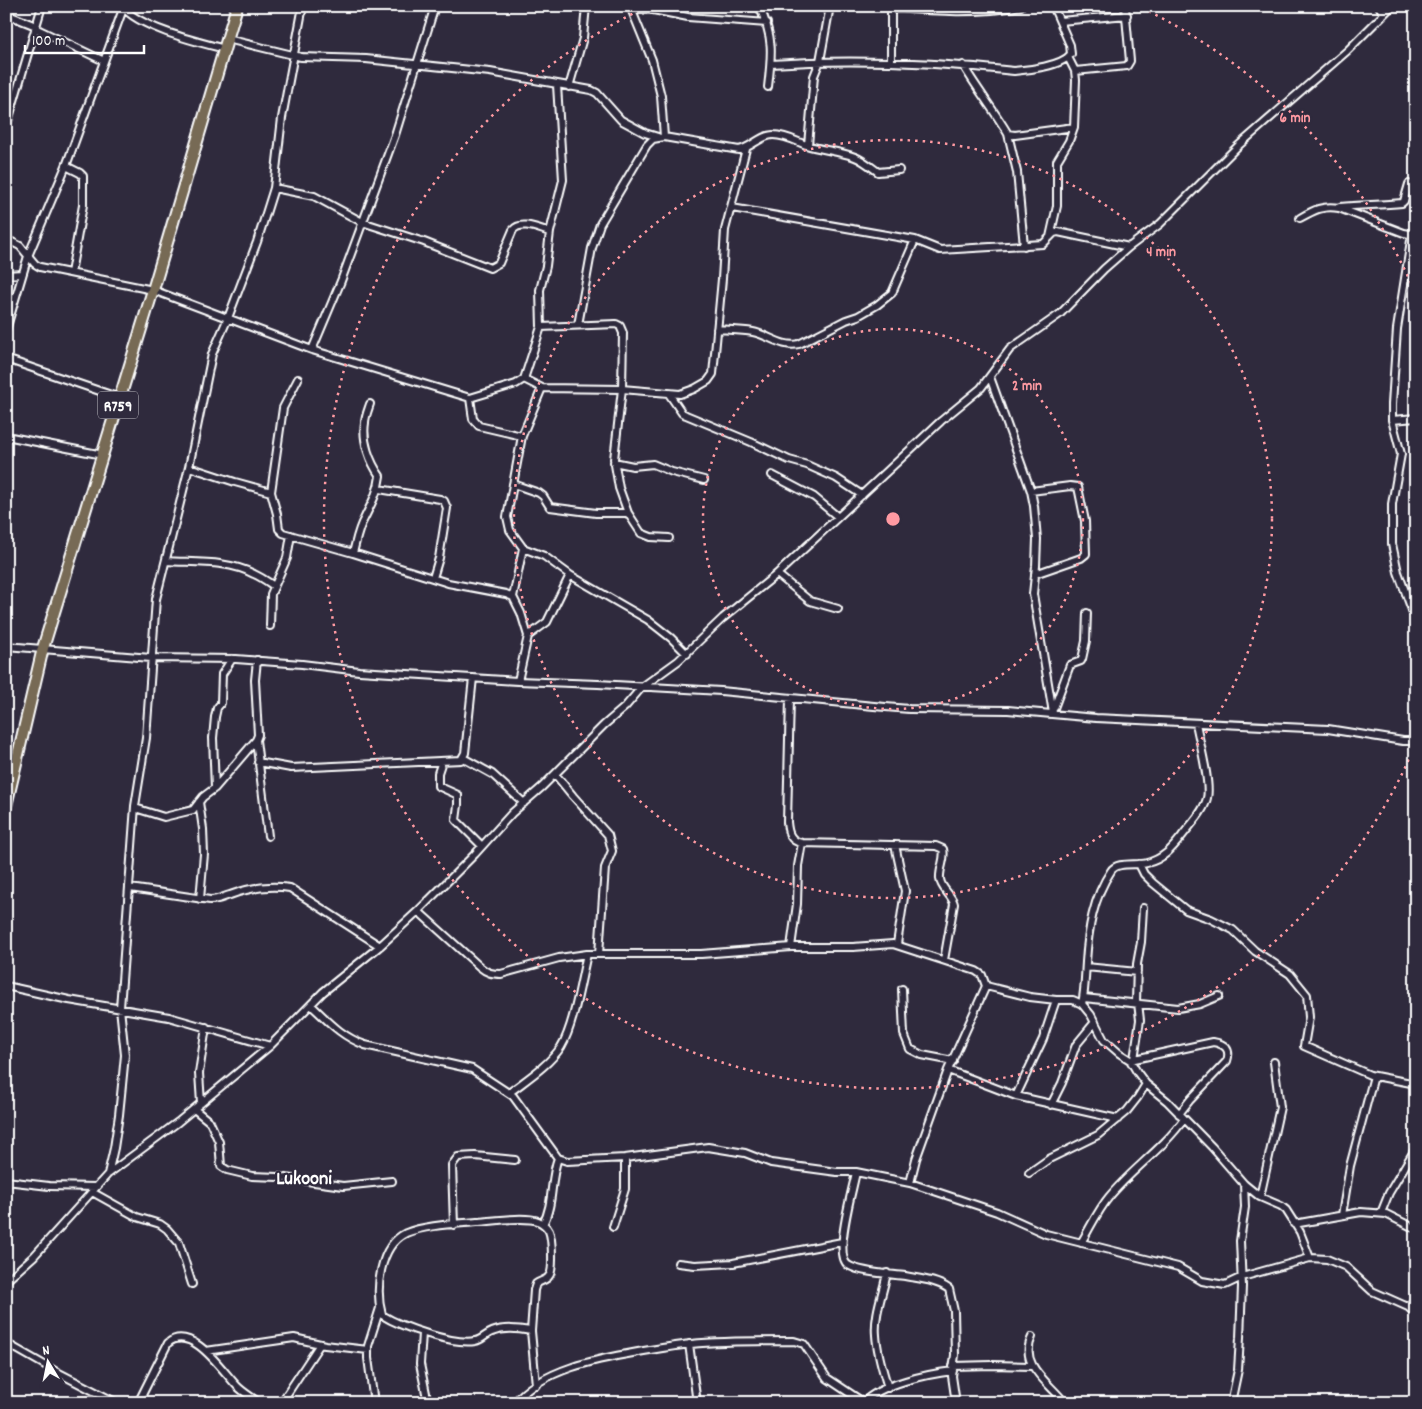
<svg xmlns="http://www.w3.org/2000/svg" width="1422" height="1409" viewBox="0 0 1422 1409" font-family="Dekko,sans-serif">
<rect width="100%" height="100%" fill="#2f2a3d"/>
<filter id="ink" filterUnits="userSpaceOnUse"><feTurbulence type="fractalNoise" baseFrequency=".02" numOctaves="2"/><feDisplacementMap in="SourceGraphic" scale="10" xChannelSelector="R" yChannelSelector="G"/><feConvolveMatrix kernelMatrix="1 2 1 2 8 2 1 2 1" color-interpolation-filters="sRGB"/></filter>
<g filter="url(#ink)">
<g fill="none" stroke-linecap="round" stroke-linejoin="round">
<defs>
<path id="minor" d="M122,6C139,28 198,42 225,49
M630,6L652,60L661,96L664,137
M759,6C774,37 772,54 768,87
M891,6V61
M1379,6L1384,14
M891,8C935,11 978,14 1021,6
M631,9L653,10L688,17L767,23
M6,14L36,26
M1060,21L1127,15
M35,28L104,61
M227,39L301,57L366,59L490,72L591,90L597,93L621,120L645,133L658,137
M771,64C852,59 933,62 1014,71C1028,70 1062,66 1071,54L1070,45L1053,6
M963,65C977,89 994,110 1008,134L1015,135L1074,127
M1075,71L1127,66L1130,61L1125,6
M569,87L583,38L586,6
M6,128L42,6
M1008,134L1017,172L1024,246
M808,145L814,76L820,61L830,6
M66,166L80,173L83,176V205L71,273
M274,188L314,196L362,222L424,242L490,268L499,263L513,230C521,220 539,229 550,232
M1340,207C1361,205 1381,205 1402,203L1404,201L1409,184
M732,208L915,240L940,250L1043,244L1054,233L1058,232L1129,247
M1300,218C1314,210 1323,205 1339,208L1404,233L1416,235
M1412,234L1397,329L1392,404V420L1401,454L1392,504V544L1398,572L1416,621
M1050,237L1057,206V161L1069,141L1074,127L1076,80L1075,71L1068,57
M6,239L20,246L35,264L40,267L153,290L312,350L470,398L516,384L524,379L541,327L540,290L546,266L550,232L563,180L557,85
M6,275L21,274
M578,325L592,248L600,224L647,145L653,139L664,137L739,150C751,148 761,135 773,135C785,135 796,141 806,145C822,150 839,151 855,157C863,160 870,166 878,172L899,170
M541,327L616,324L620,326L623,333L622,389L614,459L619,488L628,513L641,533L651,537L669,538
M717,329C729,330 741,330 753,332C769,335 782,348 799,344L846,320L858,316L877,305L892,293L915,240
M6,330L28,256L66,166L123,9
M312,350L341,281L395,135L435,6
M6,359L120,398
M990,377L1031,491L1034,506L1037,539L1036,566L1033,594L1053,713
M298,379L283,408L271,492L277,514L279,529L283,533L353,553L448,583L506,594L513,597L521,613L528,636L518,681
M524,379L542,388L622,389L680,394L694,389L708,381L713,374L722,279L725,230L746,149
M542,388L522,436L507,517L510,530L523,548L544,556L570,575L648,620L671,638L687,654
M669,394L682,413L686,415L751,442L789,460L807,465L836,478L862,495
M470,398L473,419L479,426L522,436
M1392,420L1416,418
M6,436L103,455
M614,462L633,466L653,464L672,472L704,480
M189,467L235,482L271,492
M772,475L814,497L838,517
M513,484L539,493L543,496L550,507L596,513H628
M379,489L440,499L444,501L447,508L439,558L433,578
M1031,491L1070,486L1078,487L1085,521L1086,554L1081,558L1035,574
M353,553C356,542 358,529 364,519C371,504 378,493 380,476C370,462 362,441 365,423C365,417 368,410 370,404
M166,561C195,563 228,560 254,574C261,577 268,582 274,586
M777,574L810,601L838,609
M513,597L523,548
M270,626L271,594L287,558L291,535
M528,636L547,622L570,575
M6,646L151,658L236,659L302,664L359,671L518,681L598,684L721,691L874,706L909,709L1008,710L1096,718L1328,729L1403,741H1416
M790,698L787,822C788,833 790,841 802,843L936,846L943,849C946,859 939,868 940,879C941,889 952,895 954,904L944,960
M1054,708L1070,665L1081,661L1082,659L1086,641L1087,613
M256,740L268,836
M463,758L492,774L524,803
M442,761L438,773V786L458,795V805L456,820L482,846
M258,762L291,768L461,760L465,753L473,678
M555,774L573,796L608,835L612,851L605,868L604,882L599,954
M215,788L213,738L215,717L217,708L221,703L222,674L232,659
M199,802L203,829L204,854L200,899
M135,808L164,817L193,810L203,797L215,788L256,740L258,735L255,680L257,660
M895,845L905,891L897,944
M1139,864L1144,874L1153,883L1186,910L1211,919L1233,930L1255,951L1290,974L1307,995L1309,1017L1304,1046L1370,1075L1416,1084
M130,888L210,900C218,900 223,897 230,895C249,888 271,885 290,888L380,946
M418,911L480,967C487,973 492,974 501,974L559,958L587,954H701L791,947H853L893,944L976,971L982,975L986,986L1030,997L1056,1000H1073L1082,1004L1091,1015L1104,1040L1119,1053L1130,1060L1137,1072L1146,1084L1167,1101L1212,1147L1244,1184L1260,1197L1281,1206L1286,1210L1300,1232L1310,1258
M791,947L797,904L798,866L802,843
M1086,967L1137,972
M6,986L69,1000L169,1017L270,1046
M902,989L904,1034L910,1049L922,1055L953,1061
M1084,998L1178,1008L1200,1004L1219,996
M1136,1003L1137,964L1141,942L1143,908
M1082,1004C1085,990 1085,976 1086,962C1088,930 1093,898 1111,871C1117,861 1136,866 1147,863C1163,859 1172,849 1182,836C1190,825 1204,812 1207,798C1211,784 1199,740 1196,723
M311,1005C329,1022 341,1036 365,1045L472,1069L513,1096L558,1158L567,1161L625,1158L708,1147L745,1153L771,1163L837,1172H856L910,1183L997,1212L1046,1234L1178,1267L1202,1281L1225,1285L1242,1277L1310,1258L1327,1259L1346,1267L1372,1291L1408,1307L1416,1314
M1134,1059L1140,1020L1138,1003
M1130,1060L1213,1042C1225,1044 1231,1049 1227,1061L1190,1100L1179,1114
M948,1070L1016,1096L1118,1119
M509,1093C527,1079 548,1066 561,1047C574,1026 581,979 587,954
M1016,1096L1043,1039L1056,1000
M201,1103L199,1073L206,1027
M1051,1105L1062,1083L1076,1045L1095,1022
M194,1109L210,1122L219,1142L221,1166L227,1170L252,1176L278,1177L343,1186L392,1181
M856,1172C853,1189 833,1255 848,1265C861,1273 890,1274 905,1276C920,1279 936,1280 949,1289L954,1311L955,1355L952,1376L956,1403
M1029,1173L1049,1159L1098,1135L1127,1111L1138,1097L1146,1084
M108,1174L114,1148L119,1115L125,1055L120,1008L135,806L146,738L156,599L189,467L212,354L228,318L257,242L274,188L282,118L303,6
M6,1181L49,1186L96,1187
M910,1183L916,1159L948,1070L986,986
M92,1192L137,1217L160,1224L167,1229L179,1243L192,1284
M1260,1197L1280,1107L1274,1062
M1381,1213L1389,1193L1414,1151
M1342,1215L1350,1166L1374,1076
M543,1224C554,1204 550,1179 558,1158
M1294,1224L1361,1212L1386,1214L1416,1229
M454,1225L452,1165L458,1157L475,1156L515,1160
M613,1227L625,1189V1158
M1081,1243C1090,1228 1098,1210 1109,1197C1132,1169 1163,1149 1184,1119
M678,1263L695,1265L733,1263L842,1242
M887,1273C883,1293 874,1315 876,1335C877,1353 883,1371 888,1388
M6,1281L34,1256L108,1174L178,1122L270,1046L323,992L380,946L418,911L475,854L512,813L542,787L604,725L625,707L642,687L678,661L723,618L777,574L941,421L981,388L1010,349L1060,314L1104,269L1129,247L1160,224L1238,146L1347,51L1392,6
M1408,1307L1416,1298
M531,1331C518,1329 505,1327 492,1332C486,1334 482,1340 475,1341C454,1345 401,1327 382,1315C375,1290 379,1246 406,1233C425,1225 456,1224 477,1222C492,1221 525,1216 538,1221C542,1223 547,1227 549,1231C552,1238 554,1271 549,1276C547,1280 540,1281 536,1284L534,1290L531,1331L536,1385
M422,1333L420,1364L428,1403
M1032,1337C1018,1365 1050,1383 1065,1403
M6,1343L57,1372L117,1403
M689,1344L697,1403
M206,1351L294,1338L325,1345L368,1350
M953,1366L992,1365L1032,1366
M138,1403L168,1343C192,1323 223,1372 237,1386C244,1393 252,1397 259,1403
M281,1403L320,1344
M374,1403L368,1358V1346L380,1308
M514,1403C542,1369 598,1359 638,1352C656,1349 674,1346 691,1344C726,1341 760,1341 794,1341L804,1344L827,1378L863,1402
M863,1403C880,1384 928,1374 953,1371
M1231,1403L1238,1370L1240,1338L1242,1286L1240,1241L1245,1207L1244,1184"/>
<path id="primary" d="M6,806L43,648L153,290L237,6"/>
</defs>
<!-- minor casing -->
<use href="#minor" stroke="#fff" stroke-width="10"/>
<!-- primary casing -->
<use href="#primary" stroke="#fff" stroke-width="14"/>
<!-- minor -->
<use href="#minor" stroke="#2f2a3d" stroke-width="6"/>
<!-- primary -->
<use href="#primary" stroke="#776a54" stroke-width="10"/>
</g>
</g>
<!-- distance rings -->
<g fill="none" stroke="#ff9aa2" stroke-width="2.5" stroke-dasharray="2.5 5">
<circle cx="893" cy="519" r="190"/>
<circle cx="893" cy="519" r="379"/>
<path d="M1415 746A569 569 0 1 1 644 8M1142 8A569 569 0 0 1 1415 292"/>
</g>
<g text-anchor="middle" stroke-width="4.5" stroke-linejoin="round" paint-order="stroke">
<!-- shield labels -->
<rect fill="#2f2a3d" stroke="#c1bfc5" stroke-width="1" x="98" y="391.5" width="40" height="27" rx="4"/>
<g font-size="16" font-weight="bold" fill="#fff">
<text x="118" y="411">R759</text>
</g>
<!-- quarter labels -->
<g font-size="20" font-weight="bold" fill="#fff" stroke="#2f2a3d">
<text x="304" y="1184">Lukooni</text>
</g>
</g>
<circle cx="893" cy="519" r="8" fill="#ff9aa2" stroke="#2f2a3d" stroke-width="2.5"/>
<g font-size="15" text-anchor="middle" font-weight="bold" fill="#ff9aa2" stroke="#2f2a3d" stroke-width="4.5" stroke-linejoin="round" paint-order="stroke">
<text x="1295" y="122">6 min</text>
<text x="1161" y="256">4 min</text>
<text x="1027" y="390">2 min</text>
</g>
<!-- margin -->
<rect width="1422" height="1409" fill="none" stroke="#2f2a3d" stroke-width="25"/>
<rect x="12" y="12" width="1397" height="1384" fill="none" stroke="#fff" stroke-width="2" filter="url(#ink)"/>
<!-- north arrow -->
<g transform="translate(48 1362) rotate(350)" stroke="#2f2a3d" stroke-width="4" paint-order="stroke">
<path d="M0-4L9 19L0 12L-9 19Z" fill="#ffffff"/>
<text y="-8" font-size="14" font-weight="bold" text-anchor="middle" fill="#ffffff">N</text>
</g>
<!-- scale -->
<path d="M25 45v8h119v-8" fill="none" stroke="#ffffff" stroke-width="2.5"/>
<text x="32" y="45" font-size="15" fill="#ffffff" stroke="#2f2a3d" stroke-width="4" paint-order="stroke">100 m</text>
</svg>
